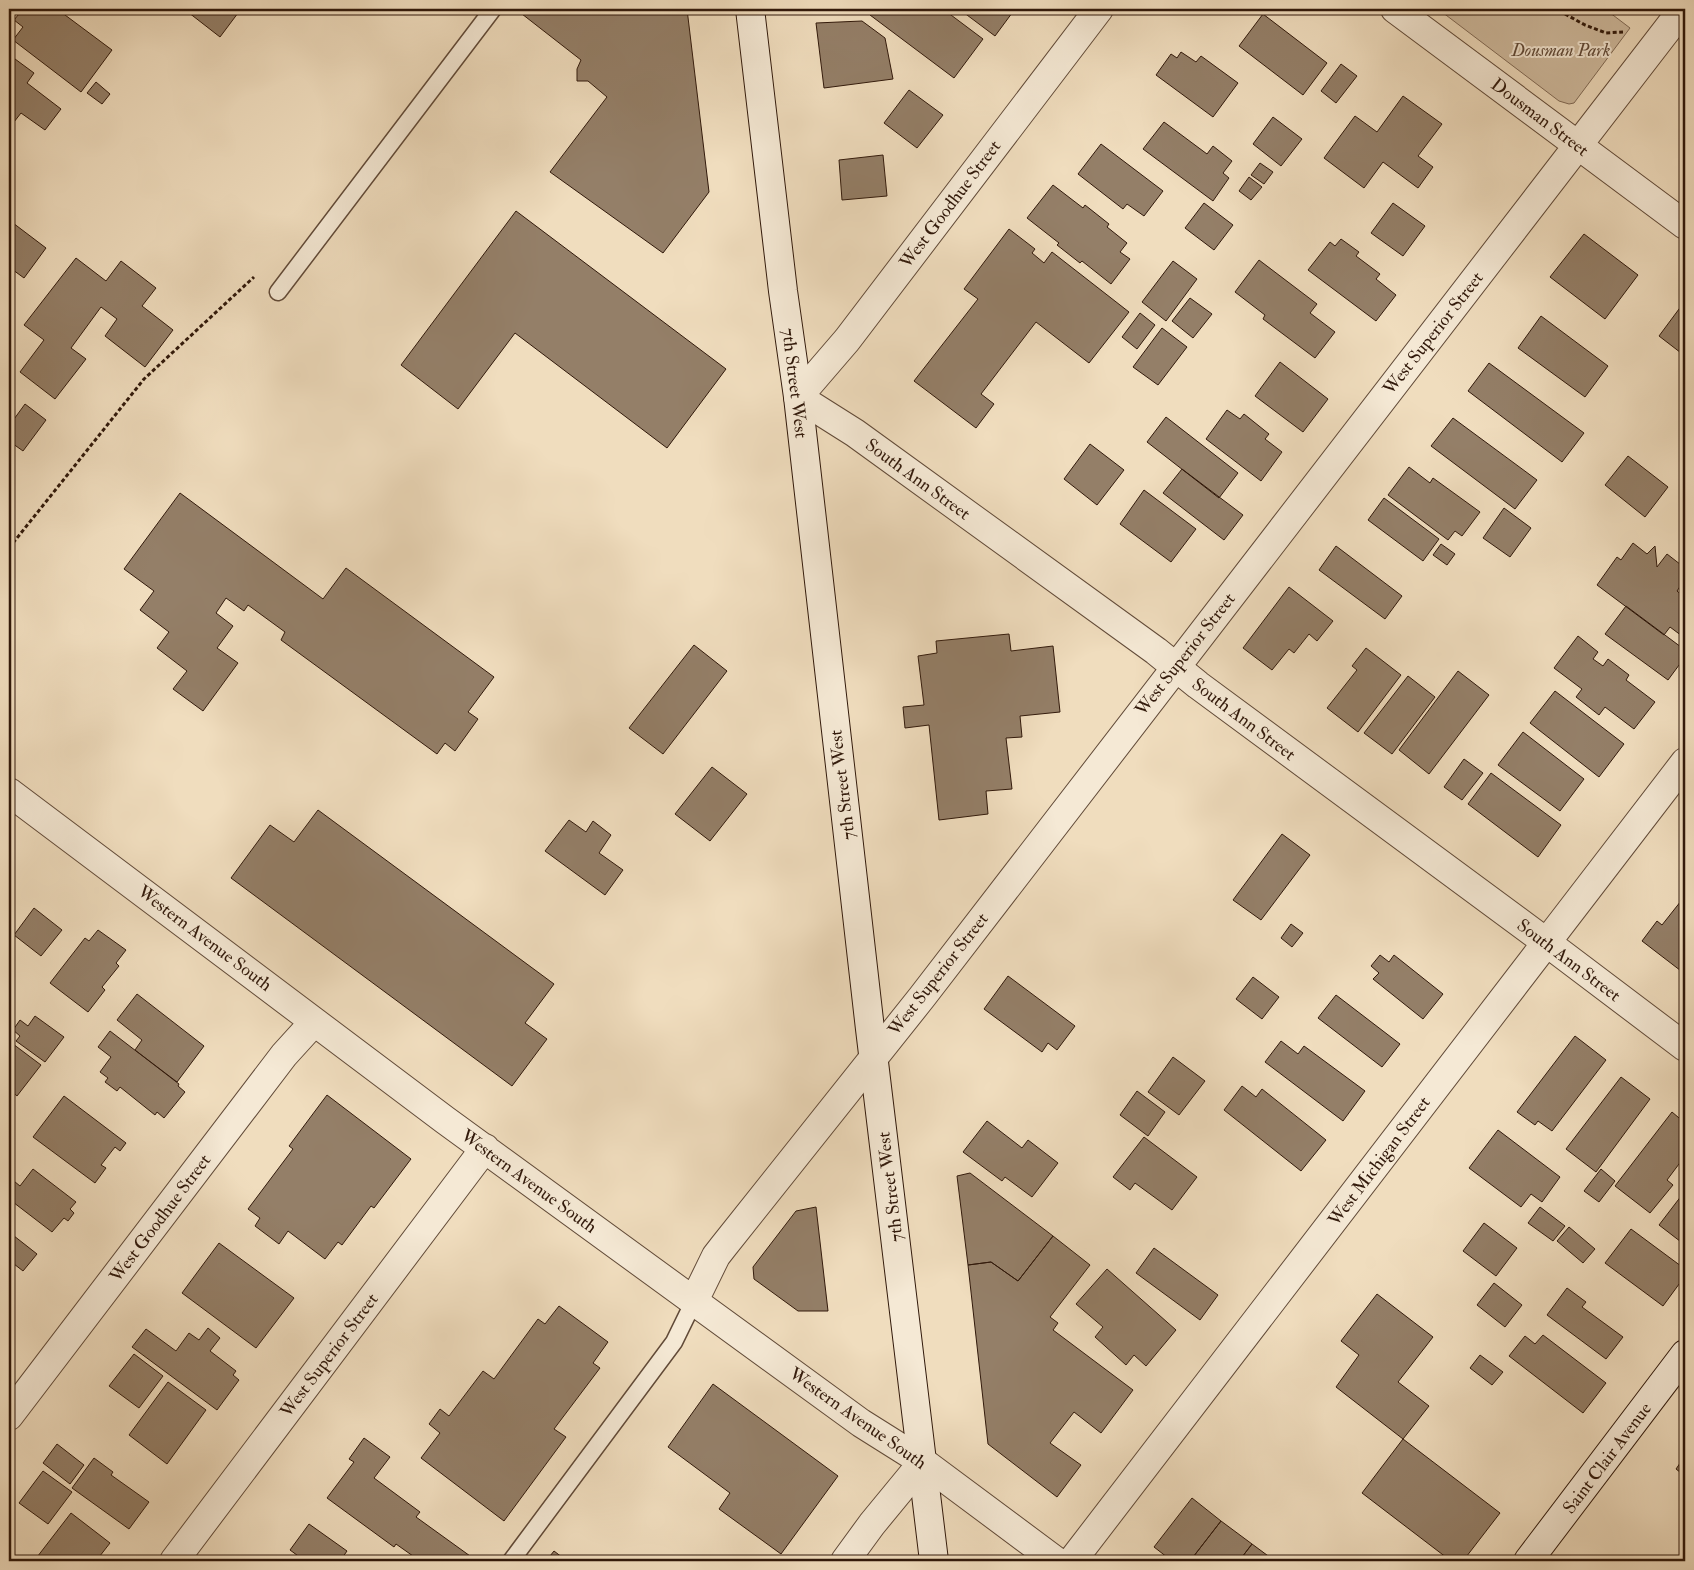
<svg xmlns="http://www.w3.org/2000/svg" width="1694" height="1570" viewBox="0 0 1694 1570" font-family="'IM FELL Double Pica',serif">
<rect width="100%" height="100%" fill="#f0ddbe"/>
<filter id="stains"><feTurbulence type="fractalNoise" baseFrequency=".004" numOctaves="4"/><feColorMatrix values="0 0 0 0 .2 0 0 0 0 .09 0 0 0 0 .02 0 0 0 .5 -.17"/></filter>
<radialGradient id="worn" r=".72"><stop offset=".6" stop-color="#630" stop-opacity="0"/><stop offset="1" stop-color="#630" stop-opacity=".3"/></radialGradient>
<!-- green -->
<path fill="#d0bca0" stroke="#806a56" d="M1438,9H1605L1630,28L1574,103L1569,104L1559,101Z"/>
<!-- building -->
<path fill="#947f68" stroke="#31190b" d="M23,9H57L112,50L81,92L13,40L23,27L14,20Z
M184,9H241L220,37Z
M526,9H687L709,192L663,253L550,172L607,97L588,81H577V69L581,60L522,14Z
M874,9H943L983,39L954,78L870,15Z
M959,9H1015L995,36Z
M1263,14L1327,63L1303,95L1239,46Z
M862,21L885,38L893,79L824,88L816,23Z
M1181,52L1196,62L1201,56L1238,83L1213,117L1156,75L1171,54L1177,58Z
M11,56L34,73L27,83L61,109L45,130L21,113L14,122L9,117V59Z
M1341,64L1357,76L1336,103L1321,91Z
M96,82L110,94L102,104L87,93Z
M909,90L943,115L917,148L884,123Z
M1403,96L1442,124L1418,156L1433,167L1418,188L1383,162L1364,188L1324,158L1355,116L1377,132Z
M1273,117L1302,139L1281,166L1253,144Z
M1164,122L1207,154L1213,146L1232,161L1223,173L1229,178L1213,201L1143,149Z
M1101,144L1163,191L1144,216L1127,204L1123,209L1078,174Z
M883,155L887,196L842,200L839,160Z
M1260,163L1273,172L1264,184L1251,175Z
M1249,177L1262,187L1251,200L1239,191Z
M1053,185L1083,208L1085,205L1109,224L1107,227L1127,243L1120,252L1130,259L1111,284L1082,261L1080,263L1057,245L1059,243L1027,218Z
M1204,203L1233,225L1214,250L1185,228Z
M1393,203L1425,226L1403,256L1371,233Z
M516,211L726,369L667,448L515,333L458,409L401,365Z
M13,223L46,248L24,278L9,267V229Z
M1009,229L1035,249L1032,253L1044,263L1052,252L1129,312L1089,363L1036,322L981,394L994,404L976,428L914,381L978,299L964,289Z
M1584,234L1638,275L1605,319L1550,277Z
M1341,239L1359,252L1356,256L1380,274L1376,279L1396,295L1376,321L1308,270L1330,242L1335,246Z
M76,258L106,281L121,261L156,288L142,306L173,330L145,367L105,336L117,319L101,307L71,348L86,359L55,399L20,372L44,340L24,325Z
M1259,260L1317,304L1310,313L1335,332L1315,358L1263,319L1265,315L1235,292Z
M1173,261L1197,279L1166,321L1142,302Z
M1190,298L1212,314L1193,338L1172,321Z
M1682,305L1685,308V356L1659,336Z
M1140,313L1155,325L1137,349L1122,337Z
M1541,316L1608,366L1585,397L1518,348Z
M1162,328L1187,347L1158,385L1133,367Z
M1280,362L1328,399L1303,432L1255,396Z
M1489,363L1584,433L1562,462L1468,391Z
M25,404L46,420L23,451L9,441V426Z
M1227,410L1240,419L1244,414L1269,434L1265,439L1282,452L1261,481L1206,439Z
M1166,417L1238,473L1219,498L1147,442Z
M1453,418L1537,480L1515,509L1431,446Z
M1090,444L1124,470L1097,505L1064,479Z
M1628,456L1668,487L1645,517L1605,485Z
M1409,467L1430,483L1433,478L1480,512L1462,536L1455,531L1448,540L1388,495Z
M1182,469L1243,515L1224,540L1163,493Z
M1144,490L1196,529L1171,562L1120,524Z
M180,493L323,599L346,568L494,677L468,712L478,719L455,751L445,743L437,754L281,640L285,632L248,605L244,611L226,598L216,613L233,626L217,648L238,663L203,711L173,689L187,671L157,648L169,632L140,610L154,591L124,569Z
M1384,498L1439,539L1423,561L1368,520Z
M1504,508L1531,528L1510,557L1483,538Z
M1633,543L1647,554L1655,546L1657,567L1667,554L1685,568V579L1677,591L1685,598V632L1682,636L1670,627L1664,635L1597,585L1617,557L1621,560Z
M1441,544L1455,554L1447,565L1433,555Z
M1336,546L1402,596L1385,619L1319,570Z
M1289,587L1333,621L1317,641L1309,634L1294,653L1289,649L1272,670L1243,648Z
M1626,606L1685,650V657L1668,680L1605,634Z
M1009,634L1011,651L1053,646L1060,712L1020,716L1022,737L1006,738L1012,789L986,791L988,814L939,820L929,725L905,728L903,707L924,705L918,656L937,653L936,641Z
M1578,636L1598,652L1593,659L1603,666L1608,659L1629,675L1626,680L1655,702L1634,729L1605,707L1599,715L1576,697L1582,689L1554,668Z
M694,645L727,671L663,754L629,728Z
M1366,648L1401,675L1358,732L1327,708L1357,670L1352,666Z
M1458,671L1489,695L1429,774L1399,750Z
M1408,676L1435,697L1392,754L1364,733Z
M1555,691L1624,744L1599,777L1530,723Z
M1523,732L1584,779L1560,811L1498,765Z
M1464,759L1483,773L1462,800L1444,787Z
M712,767L747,794L710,841L675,814Z
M1491,773L1561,825L1538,857L1468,804Z
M318,810L554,984L525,1023L547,1039L512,1086L231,878L270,825L294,842Z
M569,820L586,832L593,821L611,835L599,853L623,870L605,895L545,851Z
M1282,834L1310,855L1261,920L1233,900Z
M1681,901L1685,904V974L1642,941L1657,921L1662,925Z
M34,908L62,930L41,956L14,935Z
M1291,924L1303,933L1292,947L1281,938Z
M98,930L126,950L116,963L119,966L102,987L105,990L88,1012L50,983L85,938L89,941Z
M1380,955L1389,962L1394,955L1443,994L1423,1019L1373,979L1379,973L1371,966Z
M1008,976L1075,1026L1057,1050L1048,1043L1042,1052L984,1009Z
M1253,977L1279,997L1262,1019L1236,999Z
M137,994L204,1046L177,1082L135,1050L142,1040L117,1020Z
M1336,995L1400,1044L1382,1067L1318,1018Z
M35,1016L64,1037L45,1062L16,1041L20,1036L13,1030L20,1020L28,1026Z
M110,1031L179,1084L178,1086L185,1092L164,1118L157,1112L155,1115L120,1087L117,1091L105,1082L108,1078L100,1072L111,1057L98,1047Z
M1575,1036L1606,1060L1552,1131L1538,1121L1535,1125L1517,1112Z
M9,1041L41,1065L17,1096L9,1089Z
M1281,1041L1298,1054L1304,1046L1365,1091L1343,1121L1265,1062Z
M1173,1057L1205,1081L1179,1115L1148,1092Z
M1621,1077L1650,1099L1596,1172L1566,1149Z
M1242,1086L1256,1097L1262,1089L1326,1140L1301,1171L1224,1110Z
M1137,1091L1165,1112L1148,1136L1120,1115Z
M327,1095L411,1159L374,1208L371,1206L342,1245L338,1242L325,1259L288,1231L279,1244L255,1226L260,1218L248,1209L293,1149L289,1146Z
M64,1096L126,1143L120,1151L115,1147L101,1165L106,1168L95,1183L33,1137Z
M1672,1112L1685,1123V1156L1667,1180L1673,1185L1650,1213L1615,1186Z
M987,1121L1022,1148L1028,1140L1058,1163L1032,1197L1005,1177L1002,1181L963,1152Z
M1498,1130L1560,1177L1542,1202L1531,1194L1521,1207L1469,1168Z
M1144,1137L1197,1177L1172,1210L1135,1183L1130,1190L1113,1177Z
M33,1169L76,1202L70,1209L74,1213L68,1221L64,1218L52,1232L9,1199V1177L20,1186Z
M1601,1169L1615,1181L1599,1202L1584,1191Z
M970,1173L1053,1236L1018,1281L991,1262L968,1265L957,1176Z
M1685,1191V1245L1659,1225Z
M816,1207L828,1311H798L754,1279L753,1267L796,1211Z
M1540,1207L1565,1226L1553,1241L1528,1223Z
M1484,1223L1517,1248L1496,1276L1463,1251Z
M1569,1227L1595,1249L1583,1263L1557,1241Z
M1631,1229L1685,1269V1276L1663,1306L1605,1263Z
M9,1232L37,1254L23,1271L14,1264L9,1270Z
M1053,1236L1090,1265L1050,1317L1058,1323L1053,1330L1133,1390L1101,1433L1074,1412L1050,1443L1081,1465L1057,1497L988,1444L968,1265L991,1262L1018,1281Z
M219,1243L294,1298L256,1348L182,1293Z
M1154,1248L1218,1295L1200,1320L1136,1273Z
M1107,1269L1176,1330L1146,1366L1134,1355L1126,1365L1095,1337L1103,1327L1076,1304Z
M1494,1283L1522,1305L1505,1327L1477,1305Z
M1567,1288L1586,1302L1582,1307L1623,1337L1606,1359L1547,1315Z
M1377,1294L1433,1337L1398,1382L1429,1406L1403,1439L1336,1387L1359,1355L1341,1341Z
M559,1306L608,1342L593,1363L600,1368L554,1429L566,1437L504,1521L421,1458L440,1433L429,1424L440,1409L449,1416L483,1371L494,1379L538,1319L545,1324Z
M208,1328L220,1338L210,1351L236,1371L233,1375L239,1380L217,1410L132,1347L146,1329L176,1351L189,1333L199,1340Z
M1543,1335L1606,1383L1583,1413L1509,1356L1525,1336L1535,1344Z
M134,1354L163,1376L139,1408L109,1386Z
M1480,1355L1503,1372L1492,1385L1470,1368Z
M168,1382L206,1410L167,1464L129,1435Z
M713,1384L838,1476L781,1554L719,1509L730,1493L668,1447Z
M364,1438L390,1457L374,1478L420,1512L416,1517L477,1561H420L396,1544L394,1547L327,1498L354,1462L349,1459Z
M1403,1439L1500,1513L1463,1561H1451L1362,1493Z
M57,1444L84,1465L70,1484L43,1463Z
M1685,1456V1476L1676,1469Z
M94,1458L113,1472L111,1475L149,1502L129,1529L72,1488Z
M43,1471L72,1492L48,1524L19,1503Z
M1192,1498L1221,1521L1190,1561H1172L1154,1547Z
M71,1513L110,1543L96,1561H34Z
M1221,1521L1252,1544L1239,1561H1190Z
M309,1524L347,1551L340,1561H305L290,1550Z
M1252,1544L1275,1561H1239Z
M554,1551L567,1561H546Z"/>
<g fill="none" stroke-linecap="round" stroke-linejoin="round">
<defs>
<path id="lane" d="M278,292L493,9
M511,1561L674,1342L694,1301"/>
<path id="street" d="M1099,9L847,340L798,397L855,433L1156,651L1198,685L1546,942L1685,1047
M1395,9L1685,225
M9,792L445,1120L861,1423L923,1462L1056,1561
M694,1301L716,1256L723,1247L922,997L1683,9
M9,1416L284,1055L314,1022
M174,1561L485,1148
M845,1561L872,1524L923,1462
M1072,1561L1685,762"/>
<path id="secondary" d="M750,9L783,291L798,397L870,1029L934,1561
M1528,1561L1685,1354"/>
</defs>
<!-- lane casing -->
<use href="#lane" stroke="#614a38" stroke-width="19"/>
<!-- street casing -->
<use href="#street" stroke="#614a38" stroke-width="30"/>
<!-- secondary casing -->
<use href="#secondary" stroke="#31190b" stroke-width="30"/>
<!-- path -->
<path stroke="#31190b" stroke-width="3" stroke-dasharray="4 2.5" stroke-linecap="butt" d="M1565,14L1585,25L1606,33L1623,32
M9,548L144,379L254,277"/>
<!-- lane -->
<use href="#lane" stroke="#f5e9d5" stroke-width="16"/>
<!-- street -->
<use href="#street" stroke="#f5e9d5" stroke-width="28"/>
<!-- secondary -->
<use href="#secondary" stroke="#f5e9d5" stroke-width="28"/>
</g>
<g text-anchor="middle" stroke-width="4" stroke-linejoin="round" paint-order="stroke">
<!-- park labels -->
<g font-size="18" font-style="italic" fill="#614a38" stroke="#f5e9d5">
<text x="1561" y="56">Dousman Park</text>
</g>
<!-- street labels -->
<g font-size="18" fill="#31190b" stroke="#f5e9d5">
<text transform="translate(1540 117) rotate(37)" y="6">Dousman Street</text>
<text transform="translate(950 204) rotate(-53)" y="6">West Goodhue Street</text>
<text transform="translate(1433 333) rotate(-52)" y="6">West Superior Street</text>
<text transform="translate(795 383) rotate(83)" y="6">7th Street West</text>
<text transform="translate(918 479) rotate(36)" y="6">South Ann Street</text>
<text transform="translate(1185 654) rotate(-52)" y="6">West Superior Street</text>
<text transform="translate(1244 719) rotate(37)" y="6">South Ann Street</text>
<text transform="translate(842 785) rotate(-97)" y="6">7th Street West</text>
<text transform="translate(205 938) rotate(37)" y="6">Western Avenue South</text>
<text transform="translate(1569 960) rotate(37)" y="6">South Ann Street</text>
<text transform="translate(938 974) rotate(-52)" y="6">West Superior Street</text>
<text transform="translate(1379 1161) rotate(-53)" y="6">West Michigan Street</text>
<text transform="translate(529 1181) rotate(36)" y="6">Western Avenue South</text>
<text transform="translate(890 1187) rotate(-97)" y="6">7th Street West</text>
<text transform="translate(160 1218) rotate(-53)" y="6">West Goodhue Street</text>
<text transform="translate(329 1355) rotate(-53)" y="6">West Superior Street</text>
<text transform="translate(858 1418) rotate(35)" y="6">Western Avenue South</text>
<text transform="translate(1607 1458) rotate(-53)" y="6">Saint Clair Avenue</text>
</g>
</g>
<!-- margin -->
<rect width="1694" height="1570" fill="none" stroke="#f0ddbe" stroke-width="30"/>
<rect x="10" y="10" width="1674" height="1550" fill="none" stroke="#31190b" stroke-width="2.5"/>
<rect x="15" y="15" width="1664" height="1540" fill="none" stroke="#31190b"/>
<rect width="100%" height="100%" filter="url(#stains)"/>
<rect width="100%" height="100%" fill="url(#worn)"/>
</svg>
